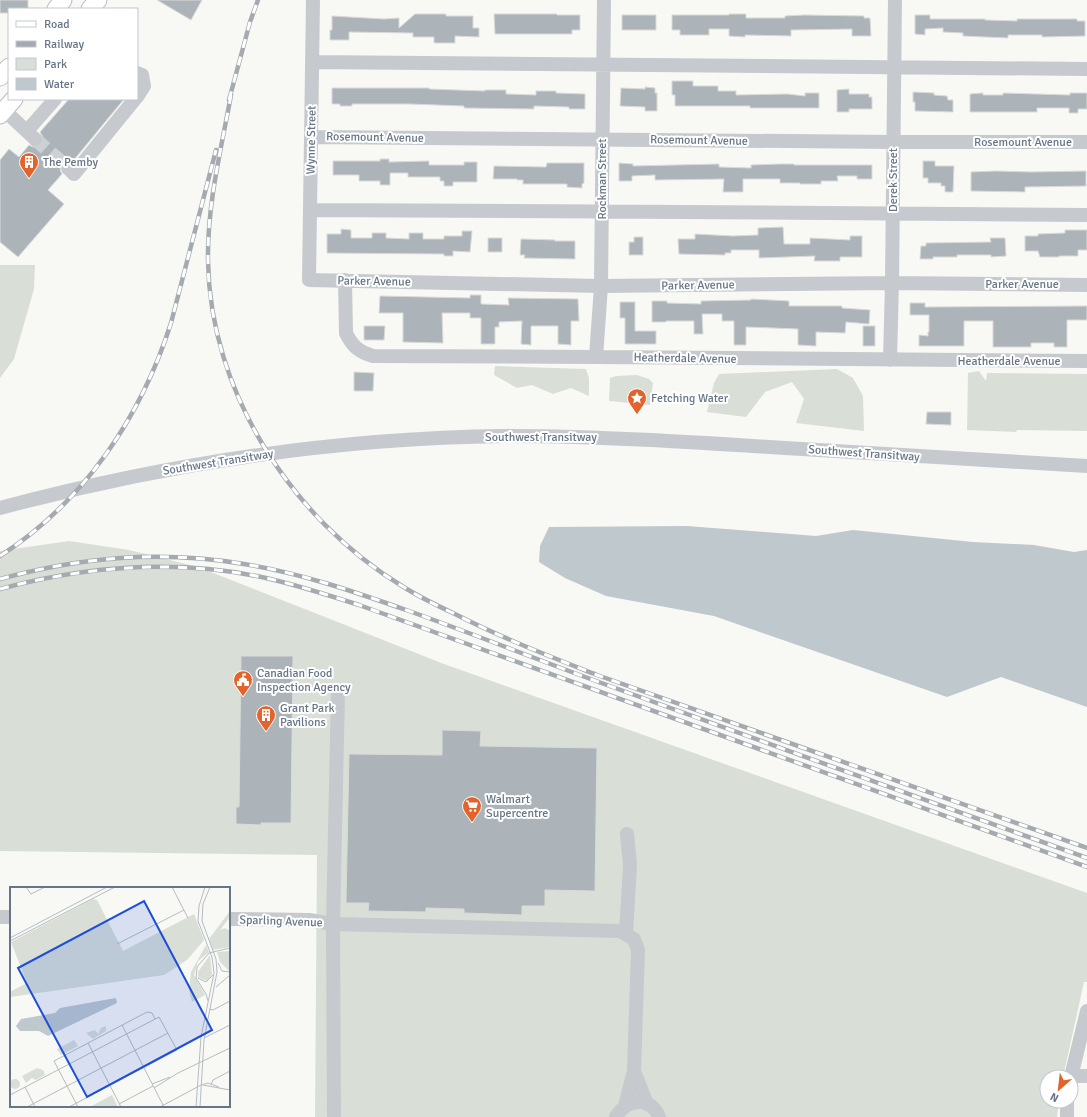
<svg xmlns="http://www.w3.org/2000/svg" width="1087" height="1117" viewBox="0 0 1087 1117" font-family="Signika,sans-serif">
<rect width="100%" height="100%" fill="#f8f8f5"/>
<!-- green -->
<path fill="#d9dfd6" d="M0,265H35L34,289L14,359L0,378Z
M495,366L586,369L589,378V396L571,388L553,394L532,385L517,388L494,375Z
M837,369L853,378L863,396L864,431L796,423L804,399L792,382L765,392L746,417L707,412L714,383L719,374Z
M979,371L986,381L987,373L1087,374V431L1017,430L1016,432L967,430L968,373Z
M637,375L649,379L653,383L650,405L609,401L610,378L616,376Z
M69,541L129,550L198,567L444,664L1087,893V982H1084L1063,1077H1047V1101H1059L1057,1117H315L317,855L0,851V551Z"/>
<!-- water -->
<path fill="#bec8cd" d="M687,526L816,536L853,530L973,542L1034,545L1074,552L1087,550V707L1001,677L947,697L714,616L606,596L565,578L539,562L540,546L549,527Z"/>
<!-- building -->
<path fill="#acb4ba" stroke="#d9dad7" d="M0,0H28V9H9V13H0Z
M157,0H202L191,20Z
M415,14H446V16H473V28H479V37L455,36V43H434V37H413V33L349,32V40H330V30H332V16L384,19L399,18V28Z
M494,14H557V15H580V30H572V34H495Z
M729,14H746V18H785V16L804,15L864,16V18H870L871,36H852V29L791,30V36L745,35V37L729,36V29H709V35H680V30H672V15H729Z
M622,15H656V30H622Z
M915,15H930V19H985V20L1017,21V19H1077V21H1085V36L1042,37V35H1008V38L963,36V33L943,32V28L925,29V35L915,34Z
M672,81H693V86H718V91H736V95L787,94L805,96V93H819V108H750V106H675V95H672Z
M645,87L655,88V93H657V111H645V107L620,106L621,88L645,89Z
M332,88H429V89L485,91V90H506V94L536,95V91H556V93L585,94V109H569V107L534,106V109L464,108V106L409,104H352V106H340V104H332Z
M849,89V94H869V97H872V109H849V112H837V90Z
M913,92L934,93V95L947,96L948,100H953V112L915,111V102H913Z
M983,93V95H1003V93L1070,95V93H1087V109H1078V113H1069V108H1037V112H970V94Z
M69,99H124L73,161L66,160L62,162L60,170L62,174L48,190L64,204L18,257L0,242V160L9,149L19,157L29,145L33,147L41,145L43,141V137L40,132Z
M380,159H389V162L429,161V165H464V162H477V182H453V186H444V181H440V177H408V173H390V185H380V181H359V175H333V161H380Z
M923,161H935V166H954L953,192H945V186H941V183H928V178H923Z
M547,163H584V183L582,184V188L567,187V184H523V180H517V179H493L494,166L546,167Z
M619,163L633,164V166L719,164V167L751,168V165L780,164H794V165H872V179H857V176H837L838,181H821V184H800V183H780V179H743V192H723L724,179L655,180V175L632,176V181H619Z
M996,171L1031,172L1086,171V186L1025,187V192L971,191V172Z
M783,227L784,244H810V238L850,240V236H862V257H840V261H814L815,256L759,258V250H731V253H725V255L679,254L678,239H695V234L733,236L758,235V228Z
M341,229L351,230V238H372V233H386V238L409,239V233H423V239H444V236H462V231H472L470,252L453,251V256H444V254L327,253V234H341Z
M1065,230H1087V250H1078V256H1059V257H1040L1038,251H1025V236H1038V234L1065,233Z
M634,237H643V255H629V242H634Z
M488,238H502V252H488Z
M990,238H1005L1006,256L991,257V255H957V257H933V259H920L921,246H926V243L991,242Z
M521,239L555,240V241H575V259L524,258L525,255H520Z
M470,295H481V304L509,305L508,298L578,299L579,321H571V345L558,344V326H531V345L521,344L522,321L499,322V327H495V344H481V318H470V313H442L443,343L403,342V313H379L380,296L470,298Z
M751,299L789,301V306H842V308L870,310L869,324L846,322L845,333L816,332V346L798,345V329L746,327V345H734V321H722V314H702L703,334H694V321H666V322H652V301H667V303L701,304V301L751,300Z
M620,302H635V331H656V344H625V318H620Z
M910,303H925V307L1087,306V320H1067V347H1054V343H1031V347H993V321H964V346H919V335L928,336V332H929V315H910Z
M364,326H385L384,340H364Z
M863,326H875V346H863Z
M354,372L374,373L373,391H354Z
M927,412H951V425L926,424Z
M241,656H293L291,823H261V825L236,824V807H239Z
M442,730L481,731L480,746L597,748L595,891L545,890V906H522V915L464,913V909L426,908V912L368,911L369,903H346L349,754L442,755Z"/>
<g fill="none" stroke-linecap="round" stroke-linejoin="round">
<!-- minor-tunnel -->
<path stroke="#ccd1d4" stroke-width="14" stroke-dasharray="14 7" stroke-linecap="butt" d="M35,139L68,168"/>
<defs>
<path id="major" d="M56,9L63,0
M90,9L98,0
M0,77L9,67
M0,115L14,99"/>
</defs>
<!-- major casing -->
<use href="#major" stroke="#b7bbbf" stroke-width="19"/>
<!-- minor -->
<path stroke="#c6c9cd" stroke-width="14" d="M313,0L309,280L601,286L892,283L1087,285
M312,62L1087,69
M137,73L142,75L144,86L137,97
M4,110L35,139
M27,131L55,99
M312,137L893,142H1087
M68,168L74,174L135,99
M310,210C569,212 828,211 1087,215
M345,280L346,333C352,346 359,352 373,356L596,357L1087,361
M596,357L601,286L604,0
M890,360L892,283L895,0
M0,508C165,464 334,438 505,436C599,436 692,442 785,448C886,454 986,460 1087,466
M0,917H11
M229,919L309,920L333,924L620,931L634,939L638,950L634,1071L625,1106
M626,934L630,865L627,834
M634,1071L647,1104
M1071,1076H1087
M1071,1077L1087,1011
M334,1117L333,924L338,692
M616,1117C626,1099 651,1095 659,1117
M1067,1117V1101"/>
<!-- major -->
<use href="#major" stroke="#fff" stroke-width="17"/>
<defs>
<path id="rail" d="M231,95C221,150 207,205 208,261C210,392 292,519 402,586C419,597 438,606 457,615C502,638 549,656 597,675L1087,848
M229,100L250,22L258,0
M0,556C84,502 141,417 171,323L216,150
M0,579C82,557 159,550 244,564C301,573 355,592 409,611C479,636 548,664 618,689C774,746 931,802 1087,858
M0,589C86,566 178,559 266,578C297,585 328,595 359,605L1087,867"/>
</defs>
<!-- rail casing -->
<use href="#rail" stroke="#a4aab0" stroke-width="4.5"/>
<!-- rail -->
<use href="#rail" stroke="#fff" stroke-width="3" stroke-dasharray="9" stroke-linecap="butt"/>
</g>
<!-- icons -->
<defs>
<symbol id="building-pin" viewBox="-11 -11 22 30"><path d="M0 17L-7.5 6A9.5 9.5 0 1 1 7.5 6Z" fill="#e3632a" stroke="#fff"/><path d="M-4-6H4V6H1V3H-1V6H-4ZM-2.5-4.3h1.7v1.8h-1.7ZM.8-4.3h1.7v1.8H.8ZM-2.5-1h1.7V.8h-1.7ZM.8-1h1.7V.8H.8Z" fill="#fff"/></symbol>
<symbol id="sight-pin" viewBox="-11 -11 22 30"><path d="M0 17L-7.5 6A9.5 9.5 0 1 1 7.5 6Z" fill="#e3632a" stroke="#fff"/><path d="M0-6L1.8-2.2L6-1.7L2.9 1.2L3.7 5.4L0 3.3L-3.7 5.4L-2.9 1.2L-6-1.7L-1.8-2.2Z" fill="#fff"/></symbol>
<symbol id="civic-pin" viewBox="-11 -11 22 30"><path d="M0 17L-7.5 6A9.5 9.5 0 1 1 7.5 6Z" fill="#e3632a" stroke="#fff"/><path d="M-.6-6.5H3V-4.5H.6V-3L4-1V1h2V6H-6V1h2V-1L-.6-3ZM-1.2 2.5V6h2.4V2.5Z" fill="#fff"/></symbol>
<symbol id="supermarket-pin" viewBox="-11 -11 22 30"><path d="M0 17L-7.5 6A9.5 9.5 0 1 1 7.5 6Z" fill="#e3632a" stroke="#fff"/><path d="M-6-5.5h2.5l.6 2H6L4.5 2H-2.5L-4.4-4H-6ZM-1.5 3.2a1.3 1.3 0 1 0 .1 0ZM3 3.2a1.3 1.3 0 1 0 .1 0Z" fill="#fff"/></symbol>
</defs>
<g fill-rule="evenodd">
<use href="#building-pin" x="18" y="151" width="22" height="30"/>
<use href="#sight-pin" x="626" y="387" width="22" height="30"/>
<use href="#civic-pin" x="232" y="669" width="22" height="30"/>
<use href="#building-pin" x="255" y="704" width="22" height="30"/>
<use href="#supermarket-pin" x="461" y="795" width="22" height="30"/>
</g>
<g text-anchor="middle" stroke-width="4" stroke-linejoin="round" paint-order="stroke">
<!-- street labels -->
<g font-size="12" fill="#677686" stroke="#fff">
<text transform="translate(375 137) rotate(1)" y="4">Rosemount Avenue</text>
<text transform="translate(311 140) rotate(-89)" y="4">Wynne Street</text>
<text transform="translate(699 140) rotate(1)" y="4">Rosemount Avenue</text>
<text x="1023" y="146">Rosemount Avenue</text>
<text transform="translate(602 179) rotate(-90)" y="4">Rockman Street</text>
<text transform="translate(893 180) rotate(-90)" y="4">Derek Street</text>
<text transform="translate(374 281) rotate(1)" y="4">Parker Avenue</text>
<text x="1022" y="288">Parker Avenue</text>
<text transform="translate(698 285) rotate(-1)" y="4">Parker Avenue</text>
<text transform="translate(685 358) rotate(1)" y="4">Heatherdale Avenue</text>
<text x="1009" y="365">Heatherdale Avenue</text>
<text x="541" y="441">Southwest Transitway</text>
<text transform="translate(864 453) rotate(4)" y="4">Southwest Transitway</text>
<text transform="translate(218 462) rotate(-9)" y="4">Southwest Transitway</text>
<text transform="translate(281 921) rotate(2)" y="4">Sparling Avenue</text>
</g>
<!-- poi labels -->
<g font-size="12" fill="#677686" stroke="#fff" text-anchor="start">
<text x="43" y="166">The Pemby</text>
<text x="651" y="402">Fetching Water</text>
<text x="257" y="677">Canadian Food<tspan x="257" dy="14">Inspection Agency</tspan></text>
<text x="280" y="712">Grant Park<tspan x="280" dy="14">Pavilions</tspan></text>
<text x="486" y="803">Walmart<tspan x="486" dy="14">Supercentre</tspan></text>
</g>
</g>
<!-- overview -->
<g transform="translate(10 887)">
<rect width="220" height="220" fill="#f8f8f5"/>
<path d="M83,12L87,13L113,64L184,27L194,53L177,73L154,88L0,110V105L17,96L1,55ZM220,24V30L210,43L215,41L220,44V60L203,63L199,52ZM196,58L199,65L188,74L184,88L195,108L182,115L179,103L181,85ZM220,64V83H218L210,75L207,65ZM200,68L202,88L197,94L188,90V85ZM96,139V144L83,152L76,146L85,143L88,147L91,141ZM64,153L68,159L51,168L47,162ZM27,181L33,183L35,188L26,193L22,191L16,196L12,189ZM0 197a5 5 0 1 1 10 0a5 5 0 1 1-10 0ZM102,208L108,220H80Z" fill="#d9dfd6"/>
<path d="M106,111L107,116L38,149L29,144H10L6,139L11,132L45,126L50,121Z" fill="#bec8cd"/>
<path fill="none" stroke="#b5bcc2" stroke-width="1" d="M16,0L21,7L35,0M162,0L178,31M0,51L97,0M0,54L105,0M107,57L174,23M208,76L212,84L220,85M188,91L196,95L203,88M206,100L220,88M198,114L196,107L186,91L187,80L199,66L220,61M199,122L203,123L220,114M112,138L153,218M194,151L220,138M78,156L111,220M142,197L160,190M193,198L220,203M201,198L203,193L220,184M15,200L25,220M144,201L168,186L220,161M0,208L149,130L167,163L59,220M109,217L143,199M17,220L158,146M68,220L44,174L137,125L142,126L145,132M150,220L191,198L198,196L209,200M186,220L191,150L204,86L202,70L188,34L189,19L195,0M190,220L194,153L207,85L206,72L192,34L193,17L200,0"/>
<path fill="#1d4ed8" fill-opacity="0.15" stroke="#1d4ed8" stroke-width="2" d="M134,14L202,143L77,210L8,81Z"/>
<rect width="220" height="220" fill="none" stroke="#677686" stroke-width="2"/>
</g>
<!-- legend -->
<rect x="8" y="8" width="130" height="92" fill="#ffffff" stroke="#c2c8cf"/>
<rect x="16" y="21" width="20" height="6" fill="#ffffff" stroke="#c2c8cf"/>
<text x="44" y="28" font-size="12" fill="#677686">Road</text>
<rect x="16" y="41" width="20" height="6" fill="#a4aab0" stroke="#c2c8cf"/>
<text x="44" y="48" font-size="12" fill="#677686">Railway</text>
<rect x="16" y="58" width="20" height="12" fill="#d9dfd6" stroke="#c2c8cf"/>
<text x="44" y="68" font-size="12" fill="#677686">Park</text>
<rect x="16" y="78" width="20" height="12" fill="#bec8cd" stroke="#c2c8cf"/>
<text x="44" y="88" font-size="12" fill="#677686">Water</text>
<!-- north arrow -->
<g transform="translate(1059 1089) rotate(208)"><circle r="19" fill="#ffffff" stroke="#c2c8cf"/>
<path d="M0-3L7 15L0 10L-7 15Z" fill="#e3632a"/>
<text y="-6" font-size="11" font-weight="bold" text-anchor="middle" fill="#677686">N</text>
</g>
</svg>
